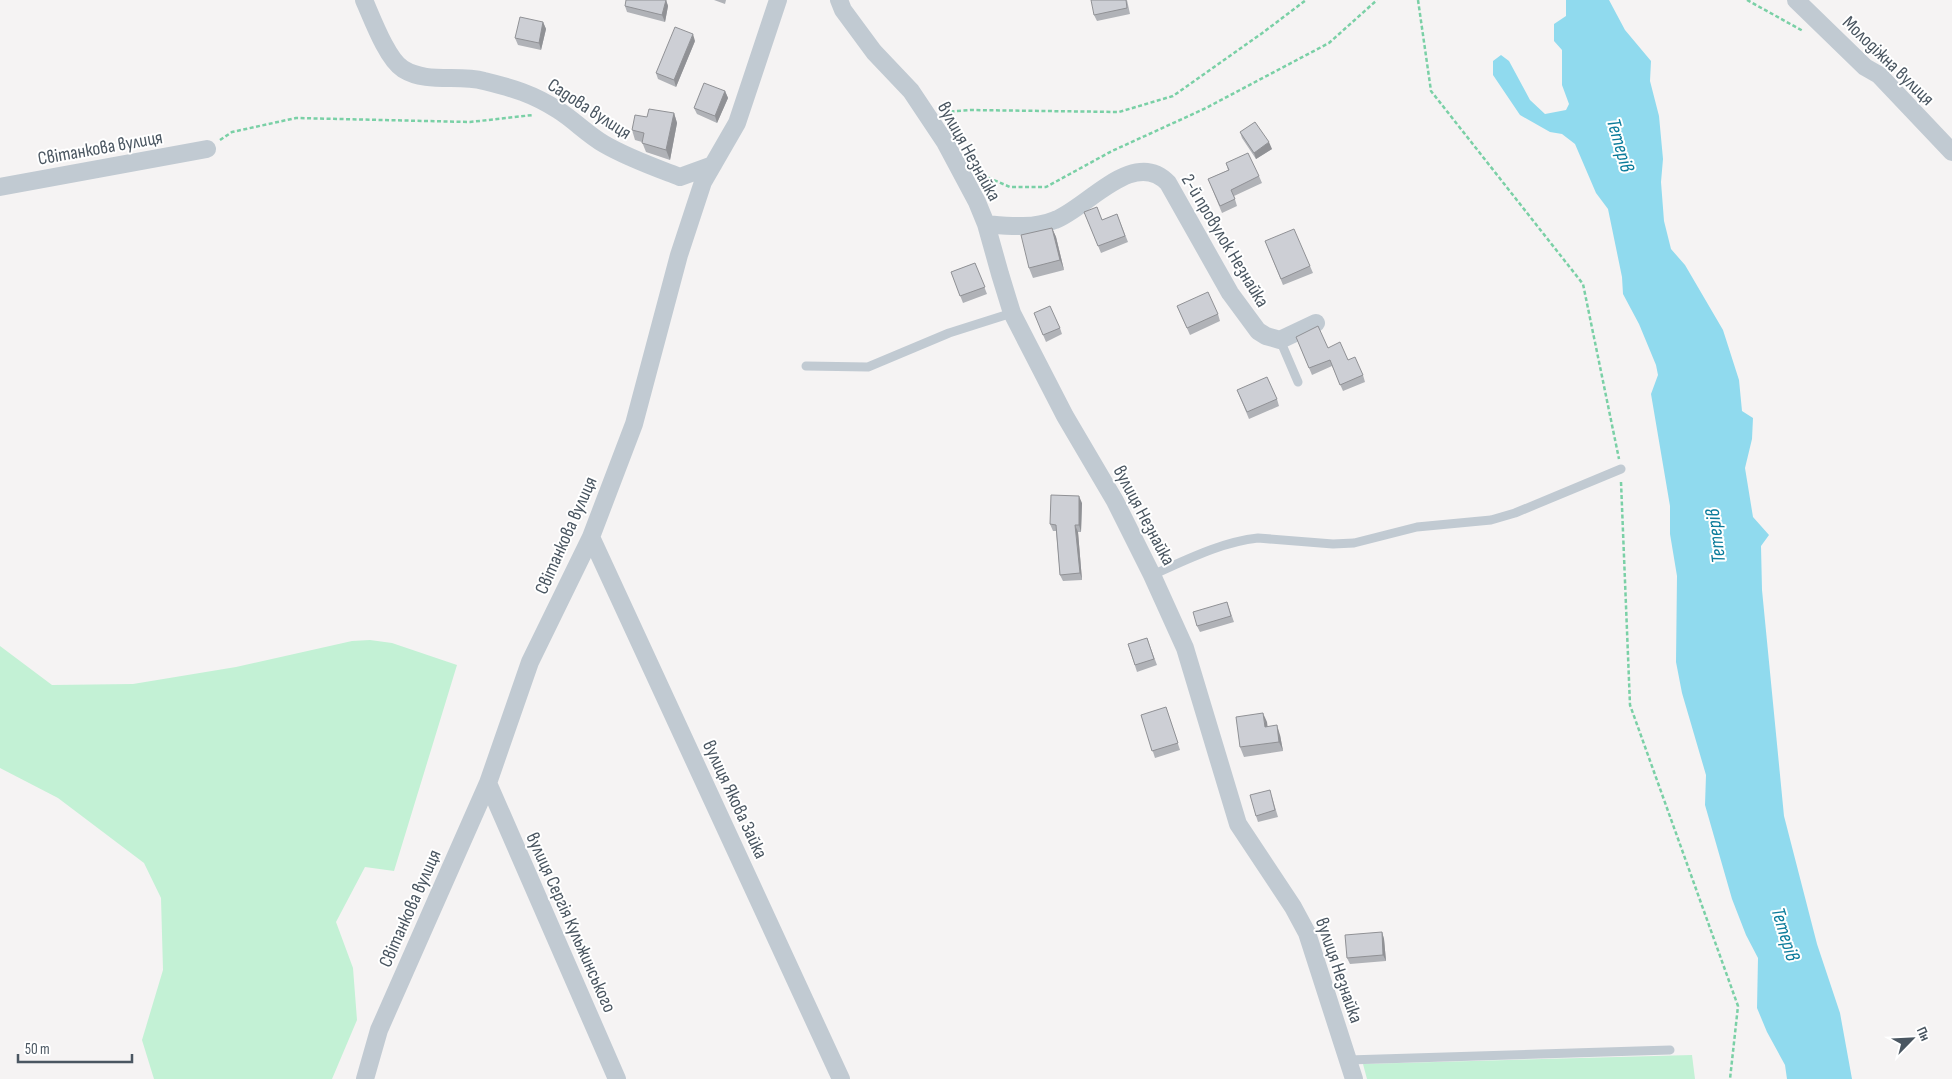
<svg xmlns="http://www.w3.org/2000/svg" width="1952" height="1079" viewBox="0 0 1952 1079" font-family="'Sofia Sans Condensed',sans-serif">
<rect width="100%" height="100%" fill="#f5f3f3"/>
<!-- green -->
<path fill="#c3f1d5" d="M370,640L392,643L457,665L394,871L365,867L336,922L353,968L357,1020L332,1079H154L142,1040L163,970L161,898L144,863L58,798L0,768V646L52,685L133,684L236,667L352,641Z
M1692,1055L1695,1079H1367L1363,1064Z"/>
<!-- water -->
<path fill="#90daee" d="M1566,0H1609L1625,30L1651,61L1650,81L1659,116L1663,159L1661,182L1664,221L1671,249L1685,265L1723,330L1739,380L1742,411L1753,418L1752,439L1745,468L1753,517L1769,535L1761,546L1762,590L1784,816L1817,944L1840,1013L1852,1079H1787L1785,1065L1767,1032L1757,1008L1758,958L1746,935L1732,899L1705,805L1706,775L1682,693L1676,662L1677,576L1670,534V506L1651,394L1658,375L1656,365L1639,324L1623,294L1622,277L1608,209L1596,193L1575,144L1562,134L1550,132L1520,115L1493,75V61L1501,55L1509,61L1530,100L1545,114L1566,110L1569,104L1562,85V50L1554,41V24L1566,16Z"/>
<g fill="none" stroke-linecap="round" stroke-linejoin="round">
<!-- path -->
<path stroke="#7ad0a6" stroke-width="2.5" stroke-dasharray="4 2.5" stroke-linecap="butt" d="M1418,0L1431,91L1583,284L1619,459
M1747,0L1803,31
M944,112L971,110L1119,112L1173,96L1261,34L1306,0
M220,140L232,132L296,118L470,122L533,115
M982,175L1010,187H1046L1112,151L1204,109L1329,43L1377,0
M1621,482L1630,705L1738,1006L1730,1079"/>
<!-- service -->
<path stroke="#c1cad2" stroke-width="9" d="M1280,340L1298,382
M806,366L868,367L949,333L1012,313
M1152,575C1186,560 1221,542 1258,538L1333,544L1354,543L1417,527L1491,520L1515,513L1621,469
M1348,1060L1670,1050"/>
<!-- minor -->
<path stroke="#c1cad2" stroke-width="18" d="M364,0C372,18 387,59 403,69C427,84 458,74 484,81C513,88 533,94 558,110C574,120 587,134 604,144C628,158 654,167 680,177L713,165
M839,0L843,10L874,52L911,91L945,142L977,202L986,224L1000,274L1012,313L1065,416L1115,501L1152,575L1185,648L1238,824L1293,907L1307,933L1354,1079
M1796,0L1865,67L1879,75L1952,152
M0,187L207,149
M986,224C1009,226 1033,229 1055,220C1087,208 1134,147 1168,183L1230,293L1258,331L1266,336L1280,340L1316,323
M591,537L841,1079
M488,783L617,1079
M365,1079L379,1030L488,783L530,662L591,537L634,424L679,255L703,182L737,123L778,0"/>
</g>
<!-- wall -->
<path fill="#b0b2b7" d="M666,0L668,6L665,22L627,12L625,6Z
M714,0H726L725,4Z
M1127,0L1130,14L1097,21L1094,15Z
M543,22L546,29L541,50L518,45L515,38Z
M695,41L676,87L658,79L656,73Z
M725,91L728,98L717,123L697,114L694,108Z
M674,113L677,123L670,160L646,152L642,142L635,140L632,130L647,117Z
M1240,132L1272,149L1256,159L1242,138Z
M1226,163L1259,176L1262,183L1234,196L1237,206L1222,213L1208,179L1228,170Z
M1084,212L1102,220L1117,214L1128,242L1101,253Z
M1052,228L1056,237L1064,270L1033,278L1029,268Z
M1265,241L1310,266L1313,273L1283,285Z
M975,263L987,294L963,303L951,272Z
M1177,306L1218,314L1220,321L1190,335Z
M1034,313L1060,328L1062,334L1046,342Z
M1296,337L1328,348L1348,360L1363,375L1365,382L1343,391L1332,366L1312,375Z
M1237,390L1277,399L1279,406L1249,419Z
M1082,503L1081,532H1078L1082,580L1063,581L1060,575L1056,531H1053L1050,524Z
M1227,602L1234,622L1200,632L1197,626Z
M1147,638L1157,665L1137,672L1128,644Z
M1168,713L1180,750L1155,758L1141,715Z
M1267,722V727L1280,735L1283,751L1244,757L1240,747Z
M1272,797L1278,817L1258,822L1256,816Z
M1382,932L1384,939L1386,961L1350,964L1347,958Z"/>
<!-- shaded-wall -->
<path fill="#909195" d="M666,0L668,6L665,22L662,15Z
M543,22L546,29L541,50L539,43Z
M693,34L695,41L676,87L674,80Z
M725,91L728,98L717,123L715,116Z
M674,113L677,123L670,160L666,150Z
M1269,142L1272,149L1256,159L1254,153Z
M1052,228L1056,237L1064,270L1060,260Z
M1079,496L1082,503L1081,532L1079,525Z
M1075,525L1078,532L1082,580L1080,573Z
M1263,713L1267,722L1269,737L1265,727Z
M1277,725L1280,735L1283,751L1279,742Z
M1382,932L1384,939L1386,961L1383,955Z"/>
<!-- building -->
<path fill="#cdcfd5" stroke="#909195" d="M626,0H666L662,15L625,6Z
M1091,0H1126L1127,8L1094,15Z
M520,17L543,22L539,43L515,38Z
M675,27L693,34L674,80L656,73Z
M704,83L725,91L715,116L694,108Z
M649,109L674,113L666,150L642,143L644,133L632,130L635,115L647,117Z
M1255,122L1269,142L1254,153L1240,132Z
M1248,153L1259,176L1231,190L1235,199L1220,206L1208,179L1229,170L1226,163Z
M1097,207L1102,220L1117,214L1125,236L1098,246L1084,212Z
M1052,228L1060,260L1029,268L1021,235Z
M1294,229L1310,266L1281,279L1265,241Z
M975,263L985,287L960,296L951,272Z
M1208,292L1218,314L1187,328L1177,306Z
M1050,306L1060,328L1043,335L1034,313Z
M1318,326L1328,348L1340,342L1348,360L1355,357L1363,375L1340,385L1330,360L1309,368L1296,337Z
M1267,377L1277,399L1247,412L1237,390Z
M1051,495L1079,496V525H1075L1080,573L1060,575L1056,525L1050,524Z
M1227,602L1231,616L1197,626L1193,612Z
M1147,638L1154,659L1135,665L1128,644Z
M1166,707L1178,743L1152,751L1141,715Z
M1263,713L1265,727L1277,725L1279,742L1240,747L1236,717Z
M1270,790L1275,810L1256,816L1250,795Z
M1382,932L1383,955L1347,958L1345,935Z"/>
<g text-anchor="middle" stroke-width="4" stroke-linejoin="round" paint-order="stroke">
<!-- street labels -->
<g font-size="19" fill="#4a5661" stroke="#fff">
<text transform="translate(1889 60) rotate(44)" y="7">Молодіжна вулиця</text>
<text transform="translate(590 108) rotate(33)" y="7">Садова вулиця</text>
<text transform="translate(100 147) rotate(-10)" y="7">Світанкова вулиця</text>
<text transform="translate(970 151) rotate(61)" y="7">вулиця Незнайка</text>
<text transform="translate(1226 240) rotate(59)" y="7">2-й провулок Незнайка</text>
<text transform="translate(1145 515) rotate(62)" y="7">вулиця Незнайка</text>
<text transform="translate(565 535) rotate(-66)" y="7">Світанкова вулиця</text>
<text transform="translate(736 799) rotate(65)" y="7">вулиця Якова Зайка</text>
<text transform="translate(409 908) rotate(-66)" y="7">Світанкова вулиця</text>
<text transform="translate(572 922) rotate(66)" y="7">вулиця Сергія Кульжинського</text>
<text transform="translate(1340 970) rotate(71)" y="7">вулиця Незнайка</text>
</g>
<!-- water labels -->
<g font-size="20" font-style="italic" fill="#0c7c9b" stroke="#fff">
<text transform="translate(1621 145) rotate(74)" y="7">Тетерів</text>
<text transform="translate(1715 536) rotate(-97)" y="7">Тетерів</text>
<text transform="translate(1786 934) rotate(73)" y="7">Тетерів</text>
</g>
</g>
<!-- north arrow -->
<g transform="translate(1912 1039) rotate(66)" stroke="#ffffff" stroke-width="4" paint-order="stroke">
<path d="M0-4L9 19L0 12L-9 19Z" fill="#4a5661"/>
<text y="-8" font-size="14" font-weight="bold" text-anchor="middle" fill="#4a5661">Пн</text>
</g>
<!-- scale -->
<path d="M18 1054v8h114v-8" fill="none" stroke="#4a5661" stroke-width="2.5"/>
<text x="25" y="1054" font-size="15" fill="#4a5661" stroke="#ffffff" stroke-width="4" paint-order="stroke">50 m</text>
</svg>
